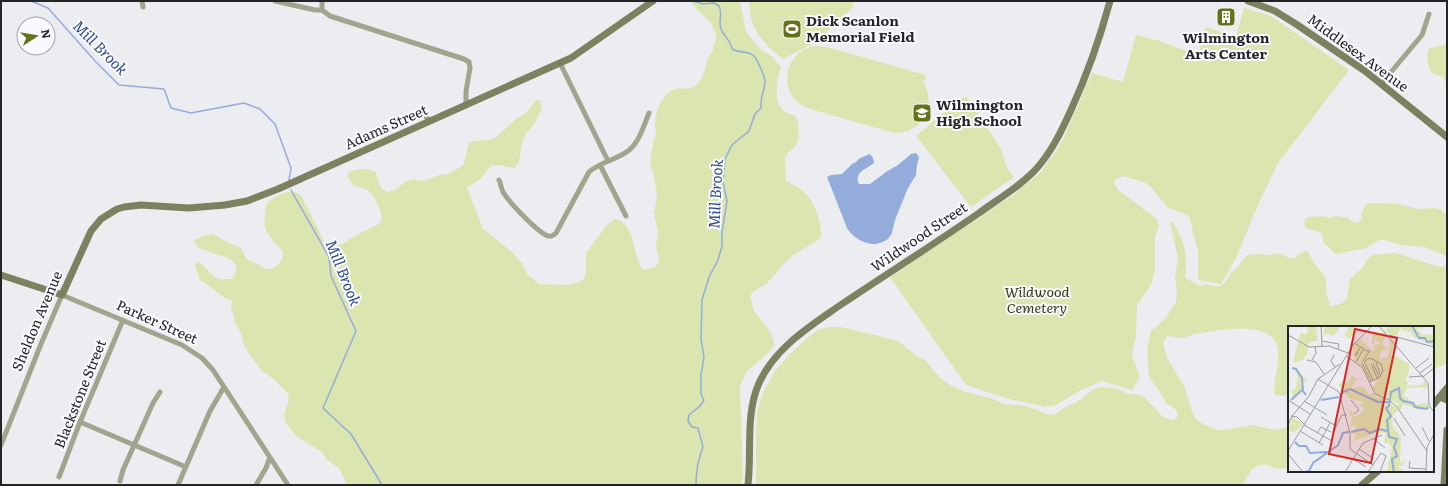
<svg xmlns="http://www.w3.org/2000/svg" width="1448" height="486" viewBox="0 0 1448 486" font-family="Literata,serif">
<rect width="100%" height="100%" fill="#ebedf0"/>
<!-- green -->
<path fill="#dbe5af" d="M691,1H740L746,32L760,49L772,56L781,68C776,80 772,105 787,113C790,115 793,114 796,116C799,124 800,138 796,145C793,150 788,152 785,157L786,181C803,189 811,196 817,213C819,220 823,231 820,238C818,241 797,252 792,256C782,264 776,275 767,283C760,289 756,287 750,296C752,301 752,308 755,312C762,322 774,333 774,346L766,355L747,371L740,386L743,477L741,485H347L339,468L327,460L322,452L296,436L286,423L284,413L288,404L289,395L275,380L262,371L248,352L243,343L241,333L234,321V315L231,310L232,300C222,299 217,291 209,286C206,283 203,283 200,280L195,265L197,262C209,265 210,282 228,279C232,279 234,277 235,274C244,250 197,258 194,240L210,234H213L229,243L241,248C243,251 244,256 247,259C250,262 255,262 259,265C262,266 263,269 267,269C276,270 284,260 283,252C277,244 268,237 265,227C264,222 265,206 268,202C273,197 287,190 294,192C297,192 299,195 302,197L326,245L332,246L342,244L360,233L379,224L382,219C381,210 374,192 365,189C361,187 357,187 353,185L348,177V173C356,168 367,168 376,172C378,180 379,190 388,192L395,190L406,181L413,180L424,181L439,175L447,174L459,168L464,164L469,143L475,141L488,140L495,138L515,120L527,112L535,101L538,100L540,101L542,108L533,126L526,133L522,144L519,161L516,167L513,168L497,165L491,166L479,180L467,187L483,229L513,253L523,265L527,274L539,284L569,285L579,282L584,279L586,272V253L607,225L615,219C633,222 633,249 639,262C641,266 640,268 644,270L654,267L659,262V259L656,246L658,233L654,213L657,195L653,171L650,166C651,159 651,152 653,145C653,140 655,137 656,133C656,130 655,126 655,123C656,112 661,97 671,91C681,85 690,93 699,82C707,72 704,60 713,51C712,46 717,41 716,36C713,18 696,13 691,1Z
M750,1H854L853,7L816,42L783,59C764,45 747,26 750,1Z
M1244,8L1271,16L1349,70L1278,163L1258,205L1235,260L1221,284L1198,280V251L1189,216L1167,207L1151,187L1146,183L1124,176L1115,179L1114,183L1118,190L1157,219L1159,227L1155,236V270L1151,285L1137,305L1136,336L1132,355L1140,377L1132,390L1102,381L1079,391L1056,405L1046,407L1009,399L966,385L890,277L1012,196L1041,172L1054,154L1063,139L1092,73L1123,82L1136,35L1160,41L1180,49L1199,52L1206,27L1236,37Z
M1447,44V82L1441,76L1431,73C1429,66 1424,54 1430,48Z
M813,46L827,47L926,75L925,81L922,80C938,103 923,134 894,133L810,109C778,98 780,55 813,46Z
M962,97L968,98L1001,149L1007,168L1014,177L971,207L916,136Z
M1376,203L1397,204L1419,209L1436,208L1441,210L1447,216V258L1446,256L1425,247L1401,245L1381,239L1366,248L1336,254L1324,243L1321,233C1315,230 1310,231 1305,227L1304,222L1307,217L1324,216L1329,218L1337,216L1348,218L1353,222L1358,223L1362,219L1361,214L1366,204Z
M1172,221C1185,242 1188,254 1185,278L1201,286L1205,284L1213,286H1221L1227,280L1231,272L1234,271L1247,255L1258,254L1269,255L1279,253L1289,258H1294L1307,250L1315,265L1324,275L1326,280V292L1330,306C1353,304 1346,294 1350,279L1362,268L1368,258L1373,255L1395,253L1440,267L1445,266L1447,263V364L1433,369V327H1289V394L1283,396L1275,395C1272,378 1283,360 1276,343C1266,320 1214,331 1194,334C1191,335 1186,337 1183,338C1178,338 1172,336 1167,336L1163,343L1167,358L1185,388L1192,412L1196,419L1203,424L1217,430H1224L1253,425L1275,430L1289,427V469L1275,468L1268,465H1259L1252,469L1242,485H756V429L757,413L762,395L775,371L788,356L805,340L819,329L830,327H841L898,341L917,356L925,360L939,377L950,385L963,391L993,399L1004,404L1025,406L1035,409L1046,414L1052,415L1059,412L1065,407L1080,400L1093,389L1102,387L1118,389L1128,394L1142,395L1163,417L1172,420L1177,418L1178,413L1175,409L1167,404L1158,389L1151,380L1149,375L1147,349L1151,331L1166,318L1176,302L1177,293L1175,277L1178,258L1171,226L1170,223Z"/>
<!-- water -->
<path fill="#94acdc" d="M916,153L919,157L917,165L916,175L908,188L895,220L892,233L888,239C885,241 881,243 876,244C865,245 852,237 847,228L827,177L831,175L842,174L852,164L856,162L860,158L870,154L873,158L874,163C866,170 856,170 858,183L860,184H870L886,172L898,165L911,154Z"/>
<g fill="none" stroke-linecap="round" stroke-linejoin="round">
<!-- stream -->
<path stroke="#94acdc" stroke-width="1.5" d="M31,1L48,8L96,62L119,85L164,89L171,108L191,113L244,103L260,109L275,124L291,168L289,180
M682,1H693L703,4L714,3L719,6C723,14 718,22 721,29C724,37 731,40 732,49C739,53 747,51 753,55C757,58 766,79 765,83C764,93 760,97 761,108L755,114L749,131L732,145L725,159L723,182L727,201L722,232V246L718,260L709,277L702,300L701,339L704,357L701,375V394L704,400L700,406L689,415L688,421L692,427L698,428L703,447C698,459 696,472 696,485
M291,190L329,257L331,276L356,331L323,408L351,434L382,485"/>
<!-- street -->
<path stroke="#a1a58e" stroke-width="5" d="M142,1L143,7
M275,1L315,10H322L330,16L464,59L469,62L470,68L466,91V106
M322,1V10
M560,63L608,161
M1381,84L1422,35L1429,14
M416,113L425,116L430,121
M600,165L626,216
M499,180C501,184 501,188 503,192C509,202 537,232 548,236C551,237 554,235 556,233L589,172C600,162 616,160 628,151C639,143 644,125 649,113
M80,422L186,467
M1,445L41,344L62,295L182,345L202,358L213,370L288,485
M59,477L80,422L123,320
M120,481L123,470L153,403L160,392
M178,485L210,411L224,387
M256,485L266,468L270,457"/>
<!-- secondary -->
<path stroke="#7c8260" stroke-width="7" d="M1248,1L1275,11L1296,24L1365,71L1447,137
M1,275L62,295L91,231L101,219L117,209L124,207L141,205L189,208L225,205L247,201L278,189L571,58L653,1
M1440,397L1447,400
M1433,405L1447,388
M748,485C752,451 745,415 759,383C775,348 809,327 839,306C885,275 933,245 979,213C998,199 1021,186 1037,168C1052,151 1062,130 1071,110C1087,75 1100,38 1110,1
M1362,485L1378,471
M1444,485L1447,430"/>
</g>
<!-- icons -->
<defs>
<symbol id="building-square" viewBox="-11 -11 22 22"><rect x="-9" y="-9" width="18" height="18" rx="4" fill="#67711a" stroke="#f8fafe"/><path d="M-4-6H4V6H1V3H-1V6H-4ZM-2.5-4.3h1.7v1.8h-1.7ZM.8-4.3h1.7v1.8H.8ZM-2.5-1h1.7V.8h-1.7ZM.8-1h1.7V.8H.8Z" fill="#fff"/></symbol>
<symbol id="stadium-square" viewBox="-11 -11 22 22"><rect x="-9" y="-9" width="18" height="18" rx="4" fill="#67711a" stroke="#f8fafe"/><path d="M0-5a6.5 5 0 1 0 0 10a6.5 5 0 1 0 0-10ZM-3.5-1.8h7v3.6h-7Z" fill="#fff"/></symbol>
<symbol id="school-square" viewBox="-11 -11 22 22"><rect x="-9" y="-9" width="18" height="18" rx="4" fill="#67711a" stroke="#f8fafe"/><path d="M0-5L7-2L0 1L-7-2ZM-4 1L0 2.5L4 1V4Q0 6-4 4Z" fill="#fff"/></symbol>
</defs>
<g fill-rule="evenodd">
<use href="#building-square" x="1215" y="6" width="22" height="22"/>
<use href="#stadium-square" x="781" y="18" width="22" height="22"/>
<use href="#school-square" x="911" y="102" width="22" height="22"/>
</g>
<g text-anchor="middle" stroke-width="4" stroke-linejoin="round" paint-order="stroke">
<!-- poi labels -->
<g font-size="14" font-weight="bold" fill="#242526" stroke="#f8fafe" text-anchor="start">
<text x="806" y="26">Dick Scanlon<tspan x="806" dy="16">Memorial Field</tspan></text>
<text x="1226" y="43" text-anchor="middle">Wilmington<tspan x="1226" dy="16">Arts Center</tspan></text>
<text x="936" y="110">Wilmington<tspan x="936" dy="16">High School</tspan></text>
</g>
<!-- street labels -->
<g font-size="14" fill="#242526" stroke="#f8fafe">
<text transform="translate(1358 53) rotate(36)" y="5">Middlesex Avenue</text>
<text transform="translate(386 127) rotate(-24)" y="5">Adams Street</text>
<text transform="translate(919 237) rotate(-34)" y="5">Wildwood Street</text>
<text transform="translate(37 321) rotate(-67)" y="5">Sheldon Avenue</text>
<text transform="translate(157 322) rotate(24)" y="5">Parker Street</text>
<text transform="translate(80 394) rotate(-68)" y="5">Blackstone Street</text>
</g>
<!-- park labels -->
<g font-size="14" font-style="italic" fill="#343a10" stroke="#f8fafe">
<text x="1037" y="297">Wildwood<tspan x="1037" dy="16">Cemetery</tspan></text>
</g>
<!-- water labels -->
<g font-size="15" font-style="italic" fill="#2f4a85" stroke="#f8fafe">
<text transform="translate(100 48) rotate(45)" y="5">Mill Brook</text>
<text transform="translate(716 194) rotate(-87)" y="5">Mill Brook</text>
<text transform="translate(343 273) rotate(68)" y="5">Mill Brook</text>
</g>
</g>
<!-- overview -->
<g transform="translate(1288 326)">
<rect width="146" height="146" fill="#ebedf0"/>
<path d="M15,0H28L30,15L22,16L20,20L10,15L13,6L18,9L20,1ZM37,0H52L46,10L39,7L35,11ZM59,0H70L62,13L56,9L60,4ZM100,0H122L130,12H126L123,6L113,4V1L109,9H103L98,5ZM123,0L138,2L128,3L135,9L146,8V20L131,13ZM95,6L99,10L94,17L99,24L93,25L91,33L100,31L102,14L107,19L104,28L121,38V45L117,54L120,56L118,60L134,59L137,55L140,61L119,62L115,69L129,79L139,77L142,83L131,84L115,78L112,84L109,80L110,77L89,69L84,62L91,53L81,56L72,38L67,35L64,20L72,13L86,26V19L92,18L88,14L90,7L87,13V17L84,19L85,7ZM10,16L20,21L19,28L16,33L5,37ZM5,40L20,55L14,56L15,65L4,74L5,68L3,65L8,62L10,50ZM64,49L69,53L64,61L60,62L76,61L80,68L85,67L88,71L98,73L110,84L105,89L104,99L113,112L112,136L114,137L118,132L115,140L111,139V143H115L111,146H99L104,122L102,118L96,116L98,107H88L65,115L69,109L63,106L68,103L67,99L62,101L64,92L59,83L65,86L66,91L69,90L75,86L76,82L71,79L76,76L62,73L57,67L54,68V64L59,63H55L50,59L57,54L60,58ZM4,91L15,98L5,107L1,104Z" fill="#dbe5af"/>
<path fill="none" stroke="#94acdc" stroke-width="2" d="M124,0L131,12H137L139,16L146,15M4,42L8,43L14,52L15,64M53,69L55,66L62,63L90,76H101M3,74L14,64L18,69M33,74L51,71M63,106L76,103L82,107L91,103L99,105M7,116L11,120H18L22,127L39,126M17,146L21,145L25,137L50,119L55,107L61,106M106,146L104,133L109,130L106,121L109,113L101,111L99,94L103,90L98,82L101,80L103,66L111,62L112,72L115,75L125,77L127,81L139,83L140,81"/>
<path fill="none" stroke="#9b9d9f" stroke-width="1" d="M33,0L34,20M91,0L140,57L141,79L146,86M0,9L21,21L41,20L60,27M101,9L146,21M34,15L51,18L50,23M66,17L81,26M70,27L67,30L72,22M46,29L43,35L47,41M58,30L74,41L87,68L101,74L109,81L139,125M19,34L28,36L36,48M24,34L28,27L27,20M75,35L82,24M76,35L85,54M77,35L81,32L86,34L93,38L95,45L91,52L81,56M68,36L75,24M88,36L92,48M74,37L83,55M85,37L91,51M83,38L89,52M128,42L141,32M132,47L144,38M121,51L135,50M135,51L146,42M30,53L51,66L62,107V123L85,139M0,74L22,88M63,74L71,84L66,88M16,75L39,89M3,90L9,91L16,98M33,91L48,100M106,92L117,110M0,99L4,90L21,70L30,53L52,38M16,99L44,115M134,101L141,115M12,105L35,119M46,105L54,89H59M29,107L33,101L43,106M86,113L97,122M31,117L42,97M71,123L83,131M0,125L65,19L84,0M0,128L15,146M65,133L78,141M122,135L121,142L138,143M57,146L75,117L94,109M80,146L93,127L98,130L92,146M138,146L139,121L146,108"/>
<path fill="#d62828" fill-opacity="0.15" stroke="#d62828" stroke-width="2" d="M67,3L109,12L83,137L41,128Z"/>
<rect width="146" height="146" fill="none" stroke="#242526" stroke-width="2"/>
</g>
<!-- border -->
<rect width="1448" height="486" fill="none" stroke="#242526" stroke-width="4"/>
<!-- north arrow -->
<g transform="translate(36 36) rotate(78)"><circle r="19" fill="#f8fafe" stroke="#a3a5a8"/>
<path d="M0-3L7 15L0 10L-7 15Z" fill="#67711a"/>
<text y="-6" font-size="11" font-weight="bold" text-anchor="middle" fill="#242526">N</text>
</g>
</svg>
